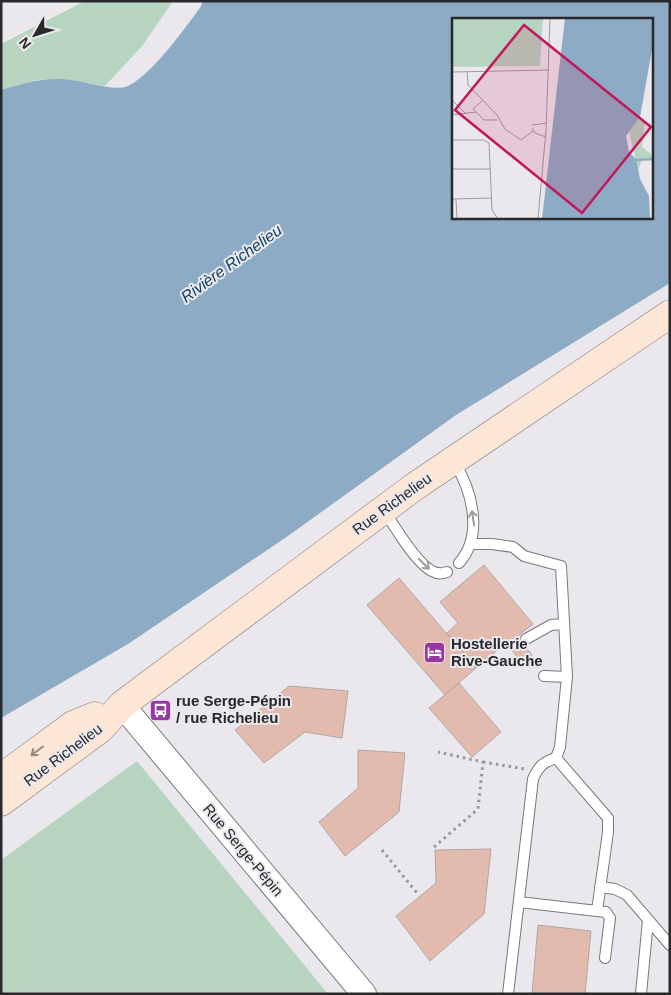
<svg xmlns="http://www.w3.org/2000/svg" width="671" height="995" viewBox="0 0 671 995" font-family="Arial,sans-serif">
<rect width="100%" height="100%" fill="#ebe8ed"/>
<!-- green -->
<path fill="#b7d4c0" d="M85,1H173L143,45L105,86L62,79L37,80L1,90V44Z
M137,761L328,994H1V860Z"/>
<!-- water -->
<path fill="#8dabc4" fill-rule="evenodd" d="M203,1H670V283L456,415L288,536L128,644L1,718V90C21,84 40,78 61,79C77,79 112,91 125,87C148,80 185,28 200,8ZM453,19H652V218H453Z"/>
<!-- building -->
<path fill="#e3bbae" stroke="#aea8a6" d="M484,565L533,624L517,637L532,655L522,663L506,643L476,668L447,633L458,623L440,602Z
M399,578L476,668L445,695L367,605Z
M459,683L501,732L472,757L429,708Z
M289,686L348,691L342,738L305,732L264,763L235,730Z
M358,750L405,753L399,812L345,856L319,822L358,788Z
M491,849L484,914L430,961L396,916L436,883L435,850Z
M538,925L591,931L585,994H532Z"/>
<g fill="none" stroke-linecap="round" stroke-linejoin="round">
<defs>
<path id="service" d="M454,462C472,490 484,535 459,563
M384,510C394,526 416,563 432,571C437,574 442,574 447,572
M471,544H492L513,547L524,556L561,566L567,677L560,747L556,758
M526,639L551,625L563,624
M544,676L567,677
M600,887L615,889L627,895L670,945
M519,902L597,911L608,832V818L556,758
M597,911L606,912L610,918L605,958
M508,994L533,779C538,767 543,762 556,758
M641,994L648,920"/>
<path id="tertiary" d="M122,705L364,994"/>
<path id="secondary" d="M1,778L73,725L95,716
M1,802L100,729L122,705L131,698L414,487L670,314"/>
</defs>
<!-- service casing -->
<use href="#service" stroke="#79777b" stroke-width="12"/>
<!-- tertiary casing -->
<use href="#tertiary" stroke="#79777b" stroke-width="26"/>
<!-- secondary casing -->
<use href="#secondary" stroke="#79777b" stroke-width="29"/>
<!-- path -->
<path stroke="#99979b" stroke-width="3" stroke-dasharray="2.5 4" stroke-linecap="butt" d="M483,762L525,769
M434,847L478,809L483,762L438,752
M382,850L417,893"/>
<!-- service -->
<use href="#service" stroke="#fff" stroke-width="10"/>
<!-- tertiary -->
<use href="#tertiary" stroke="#fff" stroke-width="24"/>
<!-- secondary -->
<use href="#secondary" stroke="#fce7d7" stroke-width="28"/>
</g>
<!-- one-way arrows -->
<defs><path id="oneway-shaft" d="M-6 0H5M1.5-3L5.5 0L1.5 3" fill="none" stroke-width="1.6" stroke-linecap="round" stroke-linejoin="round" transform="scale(1.25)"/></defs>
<g stroke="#9f9e9f">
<use href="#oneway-shaft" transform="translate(473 518) rotate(-99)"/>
<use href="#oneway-shaft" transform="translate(424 564) rotate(45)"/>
</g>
<use stroke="#928880" href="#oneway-shaft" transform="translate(37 751) rotate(143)"/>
<!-- icons -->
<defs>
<symbol id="hotel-square" viewBox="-11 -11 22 22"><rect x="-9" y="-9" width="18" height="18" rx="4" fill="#9738a0" stroke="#ebe8ed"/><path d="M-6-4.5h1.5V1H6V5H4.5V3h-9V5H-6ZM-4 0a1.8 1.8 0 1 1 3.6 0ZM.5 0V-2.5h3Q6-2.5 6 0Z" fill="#fff"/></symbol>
<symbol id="bus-square" viewBox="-11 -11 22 22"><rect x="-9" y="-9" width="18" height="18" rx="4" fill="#9738a0" stroke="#ebe8ed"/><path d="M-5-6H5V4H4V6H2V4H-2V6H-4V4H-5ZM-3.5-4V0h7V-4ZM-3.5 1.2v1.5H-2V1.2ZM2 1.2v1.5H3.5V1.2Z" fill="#fff"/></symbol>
</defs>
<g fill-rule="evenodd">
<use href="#hotel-square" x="422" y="640" width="25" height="25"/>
<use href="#bus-square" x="148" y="698" width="25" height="25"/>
</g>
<g text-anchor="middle" stroke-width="4" stroke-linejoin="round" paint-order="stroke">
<!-- street labels -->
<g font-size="15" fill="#29282a" stroke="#ebe8ed">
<text transform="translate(392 504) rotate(-36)" y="5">Rue Richelieu</text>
<text transform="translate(63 755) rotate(-37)" y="5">Rue Richelieu</text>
<text transform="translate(243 850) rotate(50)" y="5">Rue Serge-Pépin</text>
</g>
<!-- poi labels -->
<g font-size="15" font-weight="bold" fill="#29282a" stroke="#ebe8ed" text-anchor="start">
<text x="451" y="649">Hostellerie<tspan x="451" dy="17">Rive-Gauche</tspan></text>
<text x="176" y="706">rue Serge-Pépin<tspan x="176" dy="17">/ rue Richelieu</tspan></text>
</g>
<!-- water labels -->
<g font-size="16" font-style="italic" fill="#0e4063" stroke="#ebe8ed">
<text transform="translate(231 263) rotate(-36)" y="6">Rivière Richelieu</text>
</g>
</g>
<!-- overview -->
<g transform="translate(452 18)">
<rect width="201" height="201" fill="#ebe8ed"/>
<path d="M0,0H91L88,48L0,49ZM188,99L193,104L190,129L201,138V143L191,140L186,152L177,114Z" fill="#b7d4c0"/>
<path d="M113,0H201V26L188,99L174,118L177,134L184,141L188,161L197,178L198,201H90Z" fill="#8dabc4"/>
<path fill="none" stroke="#8dabc4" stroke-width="2.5" d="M184,142L202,141"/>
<path fill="none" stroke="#9d9b9f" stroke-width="1" d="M15,53L16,67L45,97L53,111L69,122L81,113M0,54L97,52M0,82L14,96M31,82L21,91L32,102H45M0,97L24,94M80,107L95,105M80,110L83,115L94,119M0,122H31L37,125L40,192L46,201M0,151H39M0,181L40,180M4,181L5,201M86,201L94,112L98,0"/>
<path fill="#c2185b" fill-opacity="0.15" stroke="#c2185b" stroke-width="2.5" d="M72,7L199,109L130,195L3,92Z"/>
<rect width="201" height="201" fill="none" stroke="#29282a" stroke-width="2.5"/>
</g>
<!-- border -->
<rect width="671" height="995" fill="none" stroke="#29282a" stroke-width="5"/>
<!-- north arrow -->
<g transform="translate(35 35) rotate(231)" stroke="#ebe8ed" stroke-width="4" paint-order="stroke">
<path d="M0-4L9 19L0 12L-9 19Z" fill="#29282a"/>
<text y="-8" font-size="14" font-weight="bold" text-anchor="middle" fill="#29282a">N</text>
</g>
</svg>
